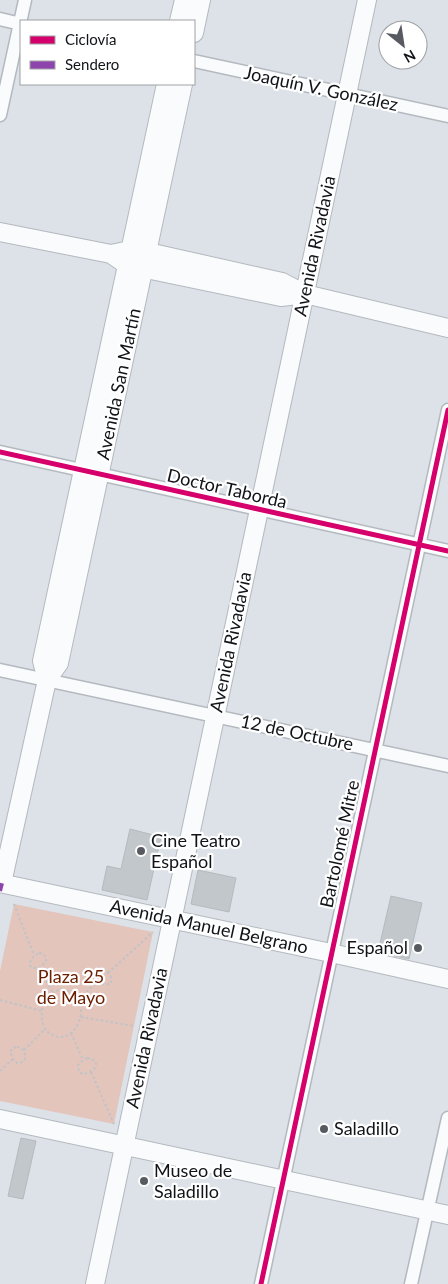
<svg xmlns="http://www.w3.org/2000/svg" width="448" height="1284" viewBox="0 0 448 1284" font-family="Lato,sans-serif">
<rect width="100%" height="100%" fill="#dce2e8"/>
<!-- green -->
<path fill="#e3c5bc" d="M14,904L153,932L114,1124L0,1101V971Z"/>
<!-- building -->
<path fill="#c2c7cc" stroke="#b5babf" d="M130,829L161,837L147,900L102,890L107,866L121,869Z
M198,870L236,878L229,912L191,904Z
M391,896L422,903L409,959L378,952Z
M21,1138L36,1141L23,1199L8,1196Z"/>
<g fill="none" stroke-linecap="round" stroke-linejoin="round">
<defs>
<path id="minor" d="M0,19L21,24
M194,61L448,116
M0,115L25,0
M0,452L448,551
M0,670L448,766
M261,1284L448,410
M411,1284L448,1118"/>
<path id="secondary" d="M179,21L184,0
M194,33L201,0
M0,232L111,254L127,265L281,297L305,294
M111,254L130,250L148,252L282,282L305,294L448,328
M47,680L42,661L166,84
M0,883L331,953L448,979
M2,883L47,680L59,663L183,84
M0,1119L448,1215
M95,1284L367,0"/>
</defs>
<!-- minor casing -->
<use href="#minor" stroke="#b4b9bf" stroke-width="15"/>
<!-- secondary casing -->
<use href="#secondary" stroke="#b4b9bf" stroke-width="20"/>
<!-- path -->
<path stroke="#c1c3c6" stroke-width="2" stroke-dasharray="2.5 2.5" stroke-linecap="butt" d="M14,904L34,955
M39,953C44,954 47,957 46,962L39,968H33L30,966C30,959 33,956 39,953Z
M39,968L53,993
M98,968C106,969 110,974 112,980L110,984C100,986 91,977 98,968Z
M108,973L153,932
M62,989C97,997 77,1045 55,1036C49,1034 46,1031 44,1026C37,1011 46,992 62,989Z
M79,999L98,981
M0,1000L42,1011
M81,1017L134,1026
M71,1033L83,1060
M17,1047C24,1047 28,1057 23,1062L17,1063L13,1059L10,1052L13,1048Z
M24,1050L45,1029
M87,1058C103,1060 95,1073 83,1074L79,1072L78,1065L81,1062Z
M0,1071L13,1059
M91,1072L114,1124"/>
<!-- minor -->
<use href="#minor" stroke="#fafbfc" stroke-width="12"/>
<!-- secondary -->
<use href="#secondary" stroke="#fafbfc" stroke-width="18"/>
<!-- quiet -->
<path stroke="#8e44ad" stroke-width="4" stroke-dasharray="8 4" stroke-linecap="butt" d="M0,891L2,883"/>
<defs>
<path id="cycleway" d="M0,452L448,551
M261,1284L448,410"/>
</defs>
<!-- cycleway casing -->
<use href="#cycleway" stroke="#fff" stroke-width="8"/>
<!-- cycleway -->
<use href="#cycleway" stroke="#d6006c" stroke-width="5"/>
</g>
<!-- markers -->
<g fill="#575b61" stroke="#fff" stroke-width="2">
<circle cx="141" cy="851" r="5"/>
<circle cx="418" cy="948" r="5"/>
<circle cx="324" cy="1129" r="5"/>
<circle cx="144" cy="1181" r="5"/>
</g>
<g text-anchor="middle" stroke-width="4.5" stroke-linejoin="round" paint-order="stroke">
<!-- street labels -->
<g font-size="18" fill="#101318" stroke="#fff">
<text transform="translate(321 89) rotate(12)" y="6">Joaquín V. González</text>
<text transform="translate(315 246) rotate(-78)" y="6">Avenida Rivadavia</text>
<text transform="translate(119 384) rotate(-78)" y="6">Avenida San Martín</text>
<text transform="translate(227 489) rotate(13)" y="6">Doctor Taborda</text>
<text transform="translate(231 642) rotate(-78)" y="6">Avenida Rivadavia</text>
<text transform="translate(297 733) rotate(12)" y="6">12 de Octubre</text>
<text transform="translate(340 844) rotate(-78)" y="6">Bartolomé Mitre</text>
<text transform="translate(209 927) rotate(12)" y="6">Avenida Manuel Belgrano</text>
<text transform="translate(147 1038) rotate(-78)" y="6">Avenida Rivadavia</text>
</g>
<!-- poi labels -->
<g font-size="18" fill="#101318" stroke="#fff" text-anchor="start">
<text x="151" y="847">Cine Teatro<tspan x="151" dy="21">Español</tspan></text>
<text x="408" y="954" text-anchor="end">Español</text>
<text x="334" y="1135">Saladillo</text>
<text x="154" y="1177">Museo de<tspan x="154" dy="21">Saladillo</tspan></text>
</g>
<!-- park labels -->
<g font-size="18" fill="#6b2000" stroke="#fff">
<text x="71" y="983">Plaza 25<tspan x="71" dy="21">de Mayo</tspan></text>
</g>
</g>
<!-- legend -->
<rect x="20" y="20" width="175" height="65" fill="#ffffff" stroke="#9fa1a3"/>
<rect x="30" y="36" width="25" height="8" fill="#d6006c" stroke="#9fa1a3"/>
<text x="65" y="45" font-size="15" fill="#101318">Ciclovía</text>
<rect x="30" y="61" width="25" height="8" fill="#8e44ad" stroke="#9fa1a3"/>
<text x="65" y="70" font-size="15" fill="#101318">Sendero</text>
<!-- north arrow -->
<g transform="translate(403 45) rotate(150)"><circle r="24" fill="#ffffff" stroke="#9fa1a3"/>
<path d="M0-4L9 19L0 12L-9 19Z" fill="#575b61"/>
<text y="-8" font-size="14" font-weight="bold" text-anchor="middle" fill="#101318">N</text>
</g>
</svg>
